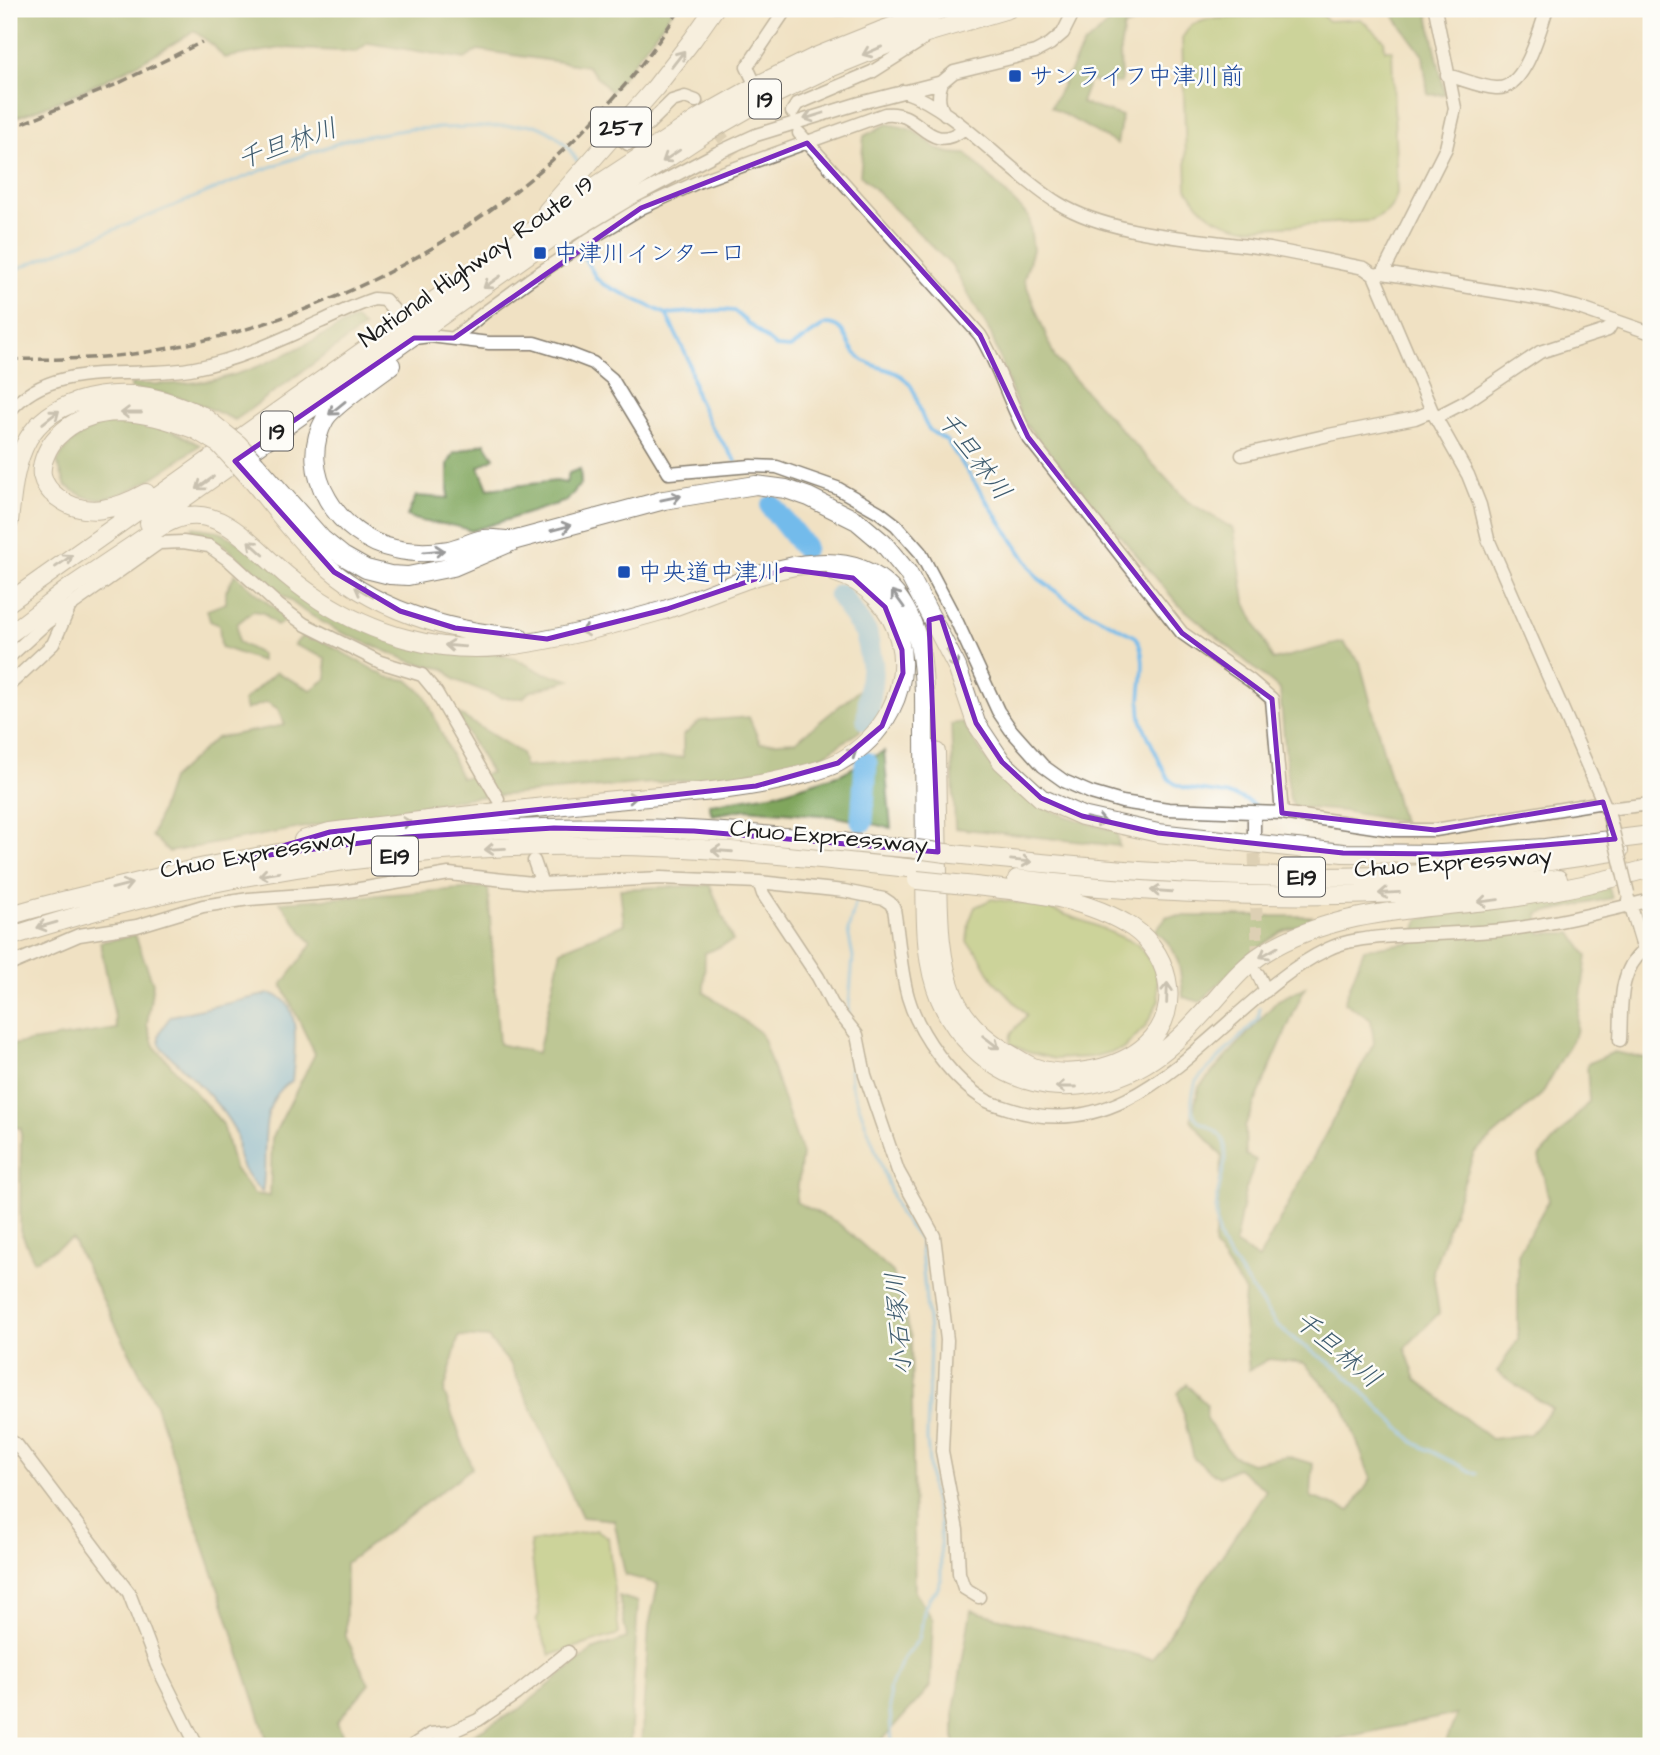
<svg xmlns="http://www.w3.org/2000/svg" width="1660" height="1755" viewBox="0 0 1660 1755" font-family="'Architects Daughter','Klee One',sans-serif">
<rect width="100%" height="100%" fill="#fdfcf7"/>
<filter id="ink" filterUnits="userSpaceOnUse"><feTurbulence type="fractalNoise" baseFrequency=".0143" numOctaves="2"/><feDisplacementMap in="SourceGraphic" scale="14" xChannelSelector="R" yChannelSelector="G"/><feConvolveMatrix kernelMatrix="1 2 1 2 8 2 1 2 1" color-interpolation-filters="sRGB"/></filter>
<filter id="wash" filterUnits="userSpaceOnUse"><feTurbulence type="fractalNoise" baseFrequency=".00686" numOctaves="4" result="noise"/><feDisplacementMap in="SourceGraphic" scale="28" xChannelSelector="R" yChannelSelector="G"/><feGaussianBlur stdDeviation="1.57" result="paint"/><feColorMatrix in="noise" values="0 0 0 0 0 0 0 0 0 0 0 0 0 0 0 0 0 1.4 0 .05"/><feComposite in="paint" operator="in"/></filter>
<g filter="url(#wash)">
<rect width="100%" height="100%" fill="#f0e1c3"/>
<!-- green -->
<path fill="#a1c069" stroke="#5e6e42" stroke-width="2" d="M1321,14L1328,21L1361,19L1384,40L1385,50H1392L1397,193C1393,209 1386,214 1371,221L1245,228C1217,222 1201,214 1187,188L1182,38L1191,25L1209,19Z
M992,899L1041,906L1092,924L1137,944L1156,969L1159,1000L1146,1026L1123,1049L1092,1057L1055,1059L1027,1052L1010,1044L1011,1034L1027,1015L993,980L978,953L967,942L969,922L975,907Z
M597,1530L608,1537L619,1634L550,1655L536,1621L539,1614L530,1542Z"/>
<!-- forest -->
<path fill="#80a65d" stroke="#4e613c" stroke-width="2" d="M9,9H674L611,92L587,66L478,50L465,59L368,43L356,52L282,48L224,58L214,46L194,31C139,66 70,99 9,120Z
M1107,9H1172L1124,27L1120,50L1121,83L1089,81L1081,103L1122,116L1117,144L1051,107L1083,46L1109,23Z
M1389,9H1427L1445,94L1428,95L1423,56Z
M887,124C896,126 908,127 915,132C939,147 935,154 967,154L1029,217L1033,250L1024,279L1055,358L1187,501L1234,529L1245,601L1273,660L1343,642L1360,662L1402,822L1343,811L1294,807L1289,796L1280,690L1178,604L1022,420L991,334L952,266L860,175L864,136Z
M355,319L364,327L235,420C199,403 171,392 131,389V384C161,384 193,385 222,378C268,367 312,340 355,319Z
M109,423L142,424L169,429L200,445C173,464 119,508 86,497C79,495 72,489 66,486L57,462C72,438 82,431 109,423Z
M485,443L494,458L479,467L488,489L556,481L566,483L569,473L580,469L581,483L567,501L471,531C446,520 430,527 407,516L416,496L448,498V464L454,453Z
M192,527L218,531L239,542L345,619L496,653L514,658L541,672L570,680L529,692L523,698H502L455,680L445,669L412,662L338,631L305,612L268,584L224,545L205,536L192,535Z
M235,574L268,603L289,618L277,626L264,613L253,611L237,624L238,642L261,654V661L221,647L219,625L210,621L207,610L226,603V591Z
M306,632L387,677L408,680L425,695L461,778L491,773L454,711L521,753L525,767L683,757V736L700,721L749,717L760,743L796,741L864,686L860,731L821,757L727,777L466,798L169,852L152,836L171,779L216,738L285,725L278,709L267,702L246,710L243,701L276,672L311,690L327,678L325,658L294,645Z
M962,722C976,744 989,766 1007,784C1036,811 1081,820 1117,832L1119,846L955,828L951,724Z
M884,751L891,828L833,816L746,809L712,815L709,804L782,792L841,774Z
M710,885L733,941L705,953L704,992L761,1033L802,1154L796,1202L837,1222L893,1272L911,1337L915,1592L933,1620L930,1687L877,1746H641L649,1625L658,1584L625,1575L614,1520L582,1517L511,1365L488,1338L459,1336L444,1392L472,1468L346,1563V1637L369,1684L337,1722L347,1746H269L224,1606L155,1403L72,1239L34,1261L20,1230L21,1128L9,1127V1045L117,1029L100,942L135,935L153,983L147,1025L154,1046L223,1124L234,1168L254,1194L270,1196L272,1138L315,1054L282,985L312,944L280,902L488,887L499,1044L538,1053L561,950L624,924L620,889Z
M1609,887L1612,898L1538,914L1540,933H1572L1587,956L1576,1033L1542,1094L1474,1153L1433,1271L1439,1313L1405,1348L1416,1379L1491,1439L1530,1434L1552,1409L1497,1372L1518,1339V1254L1549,1200L1539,1157L1589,1102L1587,1064L1614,1052L1646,1058L1651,1056V1746H1444L1457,1714L1303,1746H954V1710L971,1610L1152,1659L1266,1490L1237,1468L1219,1477L1194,1459L1178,1393L1186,1384L1207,1405L1206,1419L1232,1455L1251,1463L1287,1456L1313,1464L1311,1497L1350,1511L1371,1479L1343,1405L1304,1363L1269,1359L1249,1370L1243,1315L1245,1292L1214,1246L1222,1156L1191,1120L1199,1087L1278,1000L1305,987L1245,1126L1246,1155L1256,1160L1245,1192L1235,1244L1259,1259L1374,1043L1371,1020L1344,1002L1364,949L1412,942L1419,919Z
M1167,916H1312L1310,922L1281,932L1247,956L1200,1002L1183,997C1181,970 1179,947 1155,931Z
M619,1596L638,1602L630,1746H451L520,1709L592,1650L627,1638Z"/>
<!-- water -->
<path fill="#73bbeb" stroke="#486c84" stroke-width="2" d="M269,994C305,997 294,1056 292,1081C253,1104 270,1155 262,1192C252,1183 241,1169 238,1155C237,1146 239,1138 234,1129C216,1097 188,1074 162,1048C154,1035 163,1027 171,1016Z"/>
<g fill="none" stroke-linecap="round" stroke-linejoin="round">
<!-- stream -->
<path stroke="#73bbeb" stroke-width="3.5" d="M582,254L597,279L603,284L666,314L721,310L734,311L776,347L790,348L826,324C848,324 845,345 858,356C871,369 893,367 906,380C920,393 917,415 929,429C933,434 941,437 947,441L1038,578L1070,602L1136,637C1151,663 1136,691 1141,718C1142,725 1164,771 1168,778C1183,797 1231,786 1255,806
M9,272L265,169L349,139L409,129L535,125C556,133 566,143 578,162
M666,314L688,359L696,395L710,425L736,461
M1260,1008L1258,1019L1196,1081C1179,1137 1218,1115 1225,1146C1227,1157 1224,1167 1221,1178C1216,1201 1212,1225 1223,1247L1277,1326L1298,1342L1339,1369L1415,1443L1476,1474
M848,1018L853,957L848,931L856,901
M848,1029L851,1084L899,1214L920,1240L930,1342L927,1439L931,1489L940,1521L941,1580L937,1590L930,1597L925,1607L919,1639L904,1658L889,1689L892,1746"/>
<!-- river -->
<path stroke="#73bbeb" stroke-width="23" d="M772,507L804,547
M840,595L866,633L872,665L868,720
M862,821L866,763"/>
</g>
</g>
<g filter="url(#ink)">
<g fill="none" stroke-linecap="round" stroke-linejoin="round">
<!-- minor-tunnel -->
<path stroke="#c6baa2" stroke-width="12" stroke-dasharray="12 6" stroke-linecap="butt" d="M696,101L737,158
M1254,836L1258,961"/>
<defs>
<path id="minor" d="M836,9H843
M1447,75C1463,79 1480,87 1496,88C1525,91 1539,31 1547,9
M942,82C938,93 937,104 945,114
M756,86L747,67L786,9
M903,91C957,109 1009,173 1058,203C1112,237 1207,239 1270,249C1302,255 1333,262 1364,268L1374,275L1432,411L1468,475L1480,505L1488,539L1606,808
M792,112L797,104L872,72L921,41
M799,133L980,335C1000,367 1009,404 1028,437L1182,633L1251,681L1272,699L1282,813
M615,134L628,144L672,101L685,97L696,101
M560,241L630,199L717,153L756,135L860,103L942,82L954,72L1035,52L1050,44L1063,33L1075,9
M1383,273L1446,148L1455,108L1435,9
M1374,275L1383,273L1548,300L1576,307L1651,333
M414,338L430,336L489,343H534L567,353L593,363L612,379L669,473L751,466L777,467L837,488L879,512L896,525L920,552L957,622L998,711L1011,730L1043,766L1064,781L1091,793L1122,802L1168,809L1282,813L1394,830H1435L1603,802
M454,338L484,313L529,280L588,240L641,208L700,181L885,114C922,109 926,157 964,129
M9,412C52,358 135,380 195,368C238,360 280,340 320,322C338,314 355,305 374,299L385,300L404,322
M1436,417L1467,401L1540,352L1608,330L1614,320
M1242,455L1329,435L1415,418L1432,411
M9,657L46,623L159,543L183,542L209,546L230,561L278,605L304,624L380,662L422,675L436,692L498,799
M9,685L53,644L70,606
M1607,809L1651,804
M1254,814V832
M534,861L542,884L661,878L759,882L844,891L884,899L890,903L894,909C899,938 900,969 908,997C919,1035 953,1081 987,1101C993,1104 1001,1106 1007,1108C1144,1155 1221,1000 1328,949C1348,939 1372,938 1395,936C1433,933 1473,934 1511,929C1558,923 1605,911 1651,900
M759,882L763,894L818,977L832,1004L857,1035L865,1075L898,1171L934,1236L947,1340L942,1451L957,1530L959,1573L964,1588L979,1597
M9,965L79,935L137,926L203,906L249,899L342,892L449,874L542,884
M1258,974L1266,991
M1620,1040C1622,1008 1617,972 1644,950L1629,900
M9,1440L17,1445L129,1593L157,1666L197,1746
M412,1746L430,1734L451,1732L478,1720L516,1694L568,1652"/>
<path id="highway" d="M547,211L655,88L693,39L714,9
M391,365C377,375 332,407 325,419C295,471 339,538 395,549C412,553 431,553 448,550C460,548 472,541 484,539C492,538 502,540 511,540
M256,464L322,539L343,556L366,569L390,575L408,576L453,567L516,540L664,500L756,485L786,489L809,497L857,521L883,543L908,573L957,667L976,723L1002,762L1041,798L1082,816L1158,833L1343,853L1441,854L1545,848L1651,835
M245,472C269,500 291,532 318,558C370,609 448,632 519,637
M146,493C117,509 85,519 57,497C50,492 44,484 42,475C40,463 49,445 57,437C94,398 152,412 196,430
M9,522C12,494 14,464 28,439C50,401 102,391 142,396C164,399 183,407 203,416
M149,523L612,195L707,132L763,100L825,70L889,44L1008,9
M9,602L596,186L701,117L756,86L815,57L880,31L942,9
M9,634C30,620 50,602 71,587C92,573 114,558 135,544C150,534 165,521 183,517C221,508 251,544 276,566C290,579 305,590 320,600C372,634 437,653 499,647C554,641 608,626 661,611C725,592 832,528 890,588C928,628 924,684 924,735C924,779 925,823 925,868C926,911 923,959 940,999C955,1035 988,1069 1026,1080C1048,1087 1069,1088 1091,1084C1149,1073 1178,1041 1216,999C1230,983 1245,965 1264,953C1335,908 1430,909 1511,898C1558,891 1605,881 1651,868
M936,752C937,792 937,833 938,874C939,914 938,955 953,994C964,1021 985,1040 1010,1054C1017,1058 1025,1064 1033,1067C1068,1080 1120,1069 1147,1044C1186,1008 1168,946 1125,923C1074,894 1013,890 956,884
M303,840L330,832C425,820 520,809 615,800C673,794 732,792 789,778C805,774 824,770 839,762C883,738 912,689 899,639C891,607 867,582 836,573
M953,854C1109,871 1266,883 1424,874C1489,870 1555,861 1619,851
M1017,879C1124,891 1232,897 1340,895C1413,894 1486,886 1558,879
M9,916C42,905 77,898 111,889C280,845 456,824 630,828C726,829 821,841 916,849
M9,937C225,866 457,836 684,848C762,852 839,861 917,869"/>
</defs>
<!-- minor casing -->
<use href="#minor" stroke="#867e70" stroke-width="15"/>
<!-- highway casing -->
<use href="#highway" stroke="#867e70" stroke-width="20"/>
<!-- minor -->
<use href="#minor" stroke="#fff" stroke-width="12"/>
<!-- highway -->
<use href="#highway" stroke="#fff" stroke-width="18"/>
<!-- rail -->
<path stroke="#1c1c1c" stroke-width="3.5" stroke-dasharray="10 5" stroke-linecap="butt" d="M9,129L117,84L202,42
M9,359C53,360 98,359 141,353C359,318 562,197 680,9"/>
<defs>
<path id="minor-bridge" d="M1609,815L1628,893"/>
<path id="highway-bridge" d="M203,416L238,444L256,464
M196,430L219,444L245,472
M916,849L953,854
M917,880L956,884"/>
</defs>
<!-- minor-bridge casing -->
<use href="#minor-bridge" stroke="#867e70" stroke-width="15" stroke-linecap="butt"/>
<!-- highway-bridge casing -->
<use href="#highway-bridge" stroke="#867e70" stroke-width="20" stroke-linecap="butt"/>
<!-- minor-bridge -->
<use href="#minor-bridge" stroke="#fff" stroke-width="12"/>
<!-- highway-bridge -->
<use href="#highway-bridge" stroke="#fff" stroke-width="18"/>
</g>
<!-- one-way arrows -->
<defs><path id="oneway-shaft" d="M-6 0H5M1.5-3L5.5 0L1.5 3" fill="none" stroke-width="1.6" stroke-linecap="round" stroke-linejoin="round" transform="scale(1.75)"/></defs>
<g stroke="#999">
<use href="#oneway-shaft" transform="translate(872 51) rotate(157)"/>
<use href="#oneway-shaft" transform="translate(678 59) rotate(-52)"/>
<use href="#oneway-shaft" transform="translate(814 116) rotate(163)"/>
<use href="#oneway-shaft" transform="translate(671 156) rotate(146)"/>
<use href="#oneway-shaft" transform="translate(492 282) rotate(145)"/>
<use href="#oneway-shaft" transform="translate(337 408) rotate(141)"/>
<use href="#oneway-shaft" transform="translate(131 413) rotate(-180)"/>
<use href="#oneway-shaft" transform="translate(51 417) rotate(-38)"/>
<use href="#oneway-shaft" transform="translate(205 483) rotate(144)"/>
<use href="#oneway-shaft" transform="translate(671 498) rotate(-12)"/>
<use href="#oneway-shaft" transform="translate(561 528) rotate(-15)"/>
<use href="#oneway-shaft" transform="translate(256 548) rotate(-138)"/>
<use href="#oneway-shaft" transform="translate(434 551) rotate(-5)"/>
<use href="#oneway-shaft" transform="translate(64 561) rotate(-35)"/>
<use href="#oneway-shaft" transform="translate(364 592) rotate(-150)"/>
<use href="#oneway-shaft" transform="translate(898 599) rotate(-126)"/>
<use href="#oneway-shaft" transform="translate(590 630) rotate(168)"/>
<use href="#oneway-shaft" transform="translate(455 646) rotate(-175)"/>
<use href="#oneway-shaft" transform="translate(952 659) rotate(61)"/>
<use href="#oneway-shaft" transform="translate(848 756) rotate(-35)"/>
<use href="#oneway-shaft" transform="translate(627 798) rotate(-5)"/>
<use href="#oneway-shaft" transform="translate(1096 820) rotate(13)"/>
<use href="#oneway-shaft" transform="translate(401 823) rotate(-7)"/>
<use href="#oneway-shaft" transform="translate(495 849) rotate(177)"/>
<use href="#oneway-shaft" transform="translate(722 851) rotate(-176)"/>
<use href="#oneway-shaft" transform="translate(1021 861) rotate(6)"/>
<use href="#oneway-shaft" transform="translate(269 874) rotate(171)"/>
<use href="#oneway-shaft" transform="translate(122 886) rotate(-14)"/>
<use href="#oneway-shaft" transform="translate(1161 891) rotate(-176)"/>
<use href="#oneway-shaft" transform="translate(1389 893) rotate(177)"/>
<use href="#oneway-shaft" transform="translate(1488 901) rotate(173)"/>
<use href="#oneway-shaft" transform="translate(47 925) rotate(164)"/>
<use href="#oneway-shaft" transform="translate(1269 952) rotate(150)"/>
<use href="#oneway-shaft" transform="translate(1167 993) rotate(-88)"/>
<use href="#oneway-shaft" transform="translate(991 1042) rotate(37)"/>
<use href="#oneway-shaft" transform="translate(1066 1087) rotate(180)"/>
</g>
</g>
<!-- marked area -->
<path d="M0 0H1660V1755H0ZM807,143L980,335L1028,437L1182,633L1272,699L1282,813L1435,830L1603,802L1615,839L1441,854L1343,853L1158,833L1082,816L1041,798L1002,762L976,723L941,617L929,620L938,852L694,831L554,828L406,837L239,859L330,832L756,786L838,763L882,726L903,673L902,650L885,607L853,578L785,569L667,609L547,639L455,628L400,611L334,572L235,461L414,338H454L641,208Z" fill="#f0e1c3" fill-opacity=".55" fill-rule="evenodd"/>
<path fill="none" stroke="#7b2cbf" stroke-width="5" stroke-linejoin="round" d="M807,143L980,335L1028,437L1182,633L1272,699L1282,813L1435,830L1603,802L1615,839L1441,854L1343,853L1158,833L1082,816L1041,798L1002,762L976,723L941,617L929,620L938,852L694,831L554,828L406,837L239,859L330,832L756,786L838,763L882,726L903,673L902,650L885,607L853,578L785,569L667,609L547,639L455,628L400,611L334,572L235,461L414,338H454L641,208Z"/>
<!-- markers -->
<g fill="#1a4fb4" stroke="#fdfcf7" stroke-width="2.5">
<rect x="1008" y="69" width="14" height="14" rx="3.5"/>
<rect x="533" y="246" width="14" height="14" rx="3.5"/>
<rect x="617" y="565" width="14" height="14" rx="3.5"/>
</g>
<g text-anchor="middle" stroke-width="5" stroke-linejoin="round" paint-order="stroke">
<!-- shield labels -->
<g fill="#fdfcf7" stroke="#605f5e" stroke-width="2">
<rect x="749" y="79.5" width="32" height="39" rx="5"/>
<rect x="591" y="107.5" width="60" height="39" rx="5"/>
<rect x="261" y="411.5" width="32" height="39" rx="5"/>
<rect x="372" y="836.5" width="46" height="39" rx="5"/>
<rect x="1279" y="857.5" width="46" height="39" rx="5"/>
</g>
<g font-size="23" font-weight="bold" fill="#1c1c1c">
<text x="765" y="107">19</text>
<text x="621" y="135">257</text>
<text x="277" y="439">19</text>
<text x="395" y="864">E19</text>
<text x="1302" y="885">E19</text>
</g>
<!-- transit labels -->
<g font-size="24" fill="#164399" stroke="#fdfcf7" text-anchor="start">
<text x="1029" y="84">サンライフ中津川前</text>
<text x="554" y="261">中津川インター口</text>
<text x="638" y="580">中央道中津川</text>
</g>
<!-- street labels -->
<g font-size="24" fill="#1c1c1c" stroke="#fdfcf7">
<text transform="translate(476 261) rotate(-35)" y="8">National Highway Route 19</text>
<text transform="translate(829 836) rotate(5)" y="8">Chuo Expressway</text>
<text transform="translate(258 853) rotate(-10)" y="8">Chuo Expressway</text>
<text transform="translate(1453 862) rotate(-4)" y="8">Chuo Expressway</text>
</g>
<!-- water labels -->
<g font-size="26" font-style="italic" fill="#3f5c6f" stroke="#fdfcf7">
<text transform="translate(287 143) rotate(-19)" y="9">千旦林川</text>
<text transform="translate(975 455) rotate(53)" y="9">千旦林川</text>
<text transform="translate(898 1324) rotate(-94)" y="9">小石塚川</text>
<text transform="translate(1338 1349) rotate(40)" y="9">千旦林川</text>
</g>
</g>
<!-- margin -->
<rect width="1660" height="1755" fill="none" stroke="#fdfcf7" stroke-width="35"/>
</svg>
